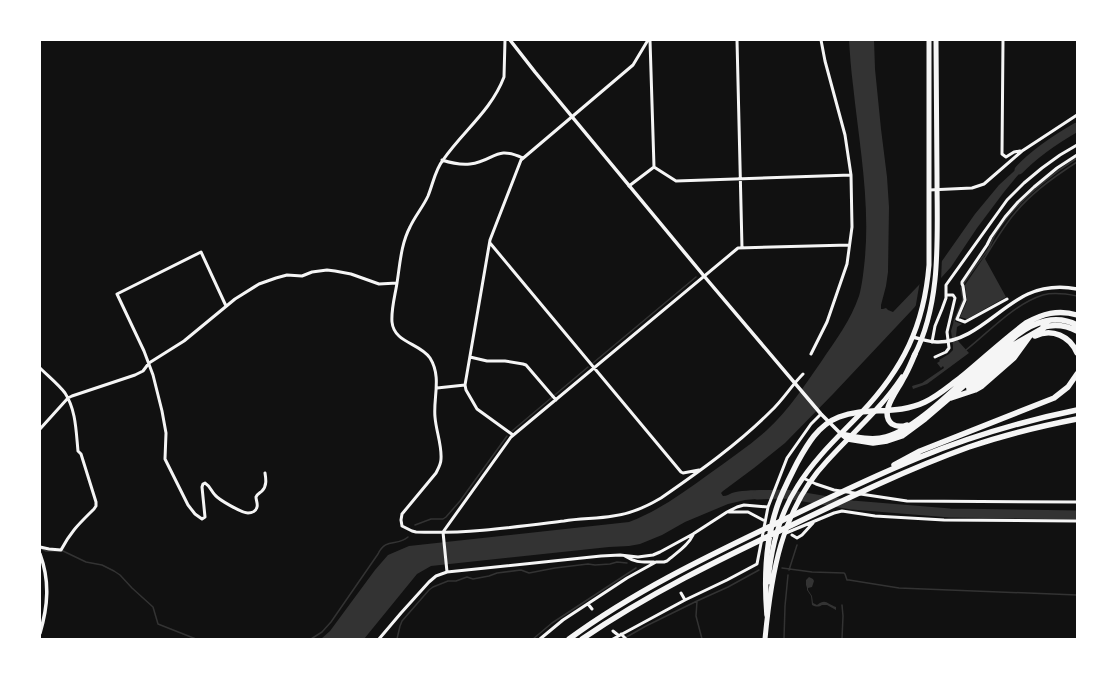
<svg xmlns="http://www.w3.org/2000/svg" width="1117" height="679" viewBox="0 0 1117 679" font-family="'Libre Baskerville',serif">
<rect width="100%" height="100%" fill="#111"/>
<!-- water -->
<path fill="#333" d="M849,40H874L875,69L881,129L887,177L889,207L888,272L886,286L881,305V309H883L886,308L888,310L893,312L942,261L975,214L999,185L1026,160L1028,163L1004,192L977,228L951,267L912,310L833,394L785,443L754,468L723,491L721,493L723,496C727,496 729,494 732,493C740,490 762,490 771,490L768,498L745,500L728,504L685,522L662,535L640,544L629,546L609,547L431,566L417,574L364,639H321L330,631L375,570L388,555L409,546L629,522C658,511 683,493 709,474C728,460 749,446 767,430C789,410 804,386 821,362C835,341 851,320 859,296C862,286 864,268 865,257C870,200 859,142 853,85C851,70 850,55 849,40Z
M984,257L1006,297L967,319L960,317L967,301L965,285Z
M954,321L962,324L957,327L956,336L959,342L969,353L927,384L913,389L912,386L922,383L944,368L943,366L941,368L937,363L940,361L939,360L949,354L953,350V346L951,331Z
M809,577L813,579L814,581L812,587L808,588V590L812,596L813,603L817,605C826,598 827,604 836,607V610L827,605H822C819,607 816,607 812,605L811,596L807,590V588L806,585V580Z"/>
<!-- pier -->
<path fill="#111" d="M942,257L941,281L915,310L920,281Z"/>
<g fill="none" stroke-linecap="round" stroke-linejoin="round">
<!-- stream -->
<path stroke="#333" stroke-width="1.5" d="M984,259C994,243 1003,227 1015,213C1031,193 1055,176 1077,162
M954,322L963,299L961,288C969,274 979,262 988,250C991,244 993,238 996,233C1016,202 1046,178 1077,158
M966,350C989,332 1014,304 1043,295C1054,292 1067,294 1077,296
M593,363L696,277
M512,431L588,367
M415,525L431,519H443L446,517L460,501L507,436
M42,549L46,551H63L86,562L102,565L114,571L120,575L132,588L153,607L158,624L196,639
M782,568L812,572L844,573L845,574L847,580H849L899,588L1077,595
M789,570L797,545
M697,601L728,587L759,570
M311,639L322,632L331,622L378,554C386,537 397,547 408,537
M397,639L400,626L402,621L429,590L433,587L448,581H456L467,577L473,579L489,576L497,573L521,570L529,573L555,568L588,564L595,565L610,564L617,562L627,563
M533,639L552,623L636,568
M623,639L646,626L697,601L696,616L702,639
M784,639L785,606L788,575
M842,639L843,616L842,605"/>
<!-- river -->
<path stroke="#333" stroke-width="9" d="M1019,170C1036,152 1056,139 1077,127
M757,495L786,494L852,505L950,513L1077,515"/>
<!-- minor -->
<path stroke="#f5f5f5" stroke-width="3" d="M505,40L504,77C491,111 463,131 443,160C435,170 433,184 428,196C423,207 415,216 410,227C401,244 400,264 397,283C395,296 391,309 392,322C394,343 420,343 430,358C442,377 433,398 435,417C436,431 442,445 441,459C441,464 438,469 436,473L402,514L401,520L402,526L412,531L416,532C466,534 515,527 564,521C580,518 597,519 613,516C630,514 646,507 661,498C700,471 738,444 771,411C783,400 791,386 803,374
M650,40L654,167
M737,40L742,248
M1003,40L1002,154L1006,157L1014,152L1020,151
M442,160C451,163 460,165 470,164C495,161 495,145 523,158
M654,167L676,181L851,175
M629,186L654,167
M929,190L972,188L984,184L1022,151L1077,115
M490,243L681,472L683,473L699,470
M1007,299L965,322L957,319L965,300L963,286L962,284V282L987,245L991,237L1005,217L1018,202L1034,187L1057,168L1077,155
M226,306L201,252L117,294L144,351L153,375L162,411L166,433L165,459L188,505L195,514L202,519L205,517L202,487L203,484L205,483C210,486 211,491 215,495C219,500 242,513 248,513C252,513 256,511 257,507C258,504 256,500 256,497C257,494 260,493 262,491C267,486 266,479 265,473
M932,342L935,326L942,309L946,298V285L1007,200L1024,183L1042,168L1060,155L1077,145
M811,354L827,322L847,264L852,227L851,175L845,135L825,61L821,40
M470,357L487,361H505L523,364L526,365L556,400
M935,357L946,352L949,348L947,332L955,298L953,295H946
M40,368C48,376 58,384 65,393C76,410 76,431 78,451L81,454L96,502V506L94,509C79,524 71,531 61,550L49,549L40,547
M437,388L465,385
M40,429L68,398L72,396L135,375L143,371L149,363L184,341L235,299L259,284L276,278L287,275L302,276L312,272L327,270L335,271L351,274L379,284L397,283
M513,435L477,409L466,390L465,385L490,240L521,160L633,65L648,40
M803,478L816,484L834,490L907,501L1077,502
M729,512H748L763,520
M786,533L834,513L842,511L875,516L944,520L1077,521
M792,535L797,538L802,535L813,523
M625,556C636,563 641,562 654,562
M447,572L443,532L511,437L738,248L849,245
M681,593L685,600
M588,604L592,609
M613,631L618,635
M621,634L626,639
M379,639L401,613L429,582L436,576L447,572L601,556L620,555L638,557L653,555L660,552L693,534L727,512L737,507L744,505L768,507
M540,639L563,620L627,578L656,562H664L667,561C676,553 688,546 693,535
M613,639L685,600L727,580L757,564L768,507L787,458L811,424L821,414"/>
<!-- tertiary -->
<path stroke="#f5f5f5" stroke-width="3.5" d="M510,40L535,72L704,276L821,414L841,434
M913,337C921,339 929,342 937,342C972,343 999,307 1028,294C1044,287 1061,286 1077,289
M40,554C50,581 48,606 40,633"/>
<!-- trunk -->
<path stroke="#f5f5f5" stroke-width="5" d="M914,356C942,302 937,236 937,177C937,131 936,86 936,40
M768,582C771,549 779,515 797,487C814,459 838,437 861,413C903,369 924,326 929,265V40
M765,639C771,575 781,510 827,461C852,433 881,409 902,377"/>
<!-- motorway -->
<path stroke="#f5f5f5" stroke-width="5.5" d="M1043,327C1055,324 1066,325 1077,331
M1035,336C1052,328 1070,336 1077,353
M968,386L977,380L1020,344
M969,389L980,383L1017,351
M951,398L975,390L982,386L1014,358L1030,336
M907,425C902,427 897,427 892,424C878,413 898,390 903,379C908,371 911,363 915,354
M841,434C855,437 872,441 886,437C913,430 949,394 970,375C985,362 1001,349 1017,335C1034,322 1056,314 1077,325
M843,435L848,439L873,443L887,441L902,436L925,419L1008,348L1045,327
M894,465L920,451L1054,398L1068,387L1077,374
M767,615C764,578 765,540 778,504C783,490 790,477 797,463C807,445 818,425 839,417C867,406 896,416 925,402C938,396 949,386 960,378C982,360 1003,340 1026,323C1042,314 1058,309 1077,315
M569,639C633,592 706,557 777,523C824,500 870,478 918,458C969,437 1023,421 1077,410
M582,639C648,594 720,559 792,525C850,497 908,469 969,447C1004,435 1041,426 1077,419"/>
</g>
<!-- border -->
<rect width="1117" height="679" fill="none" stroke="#ffffff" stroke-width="82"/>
</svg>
